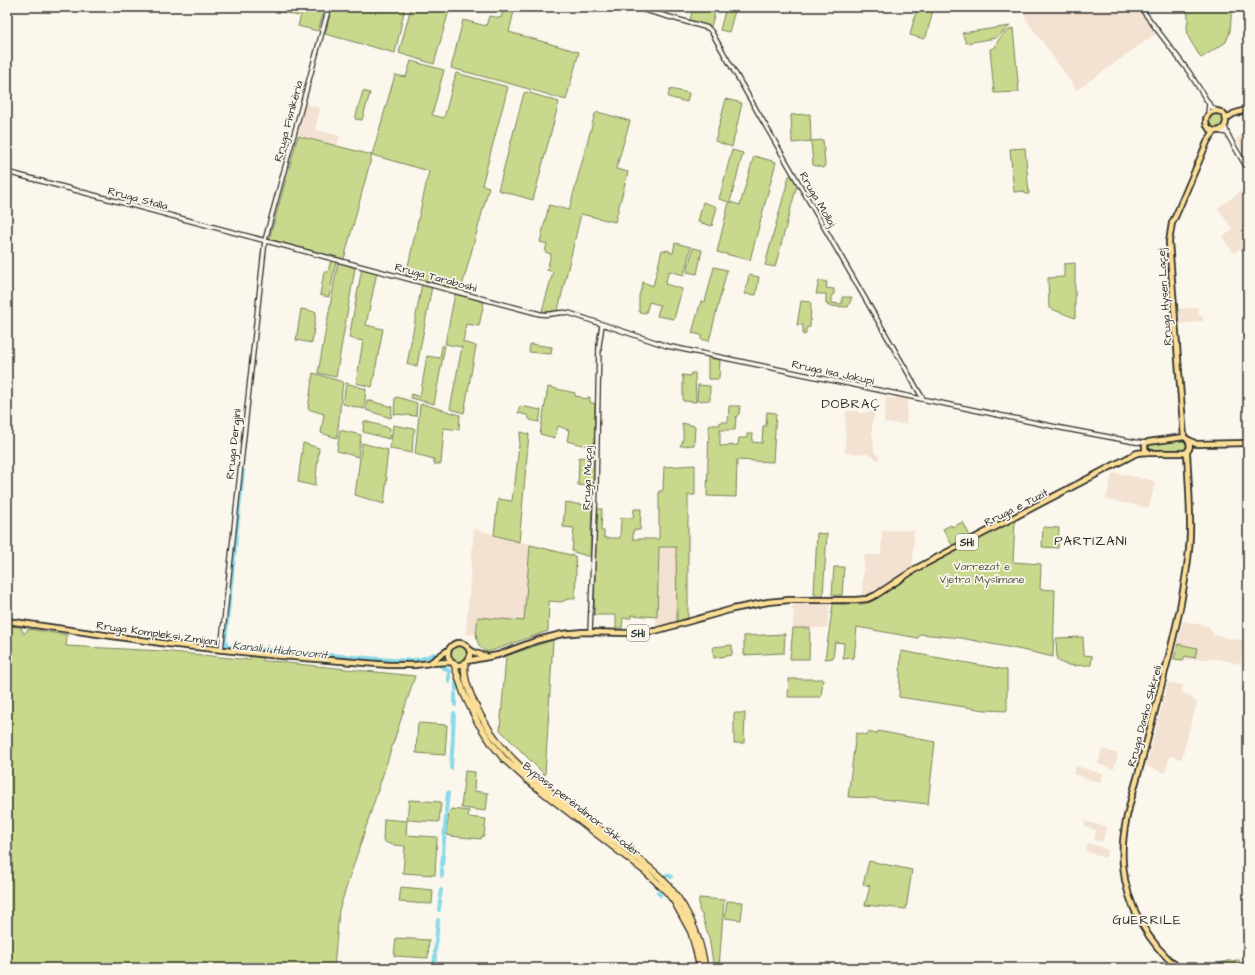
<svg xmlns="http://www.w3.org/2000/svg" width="1255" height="975" viewBox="0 0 1255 975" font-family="'Architects Daughter',sans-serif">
<rect width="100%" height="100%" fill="#fbf7ec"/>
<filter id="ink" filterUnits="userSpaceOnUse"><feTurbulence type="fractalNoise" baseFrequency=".025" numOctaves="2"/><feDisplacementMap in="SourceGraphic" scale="8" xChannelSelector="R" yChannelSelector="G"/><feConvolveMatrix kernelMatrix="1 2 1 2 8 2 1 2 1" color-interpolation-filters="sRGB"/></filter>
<g filter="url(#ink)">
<!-- built -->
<path fill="#f3e1d1" d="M1020,7H1138L1158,32L1077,90L1028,22Z
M305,104L320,108L315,130L340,136L337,146L297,135Z
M1248,131V163L1236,139Z
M1248,186V256L1246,252H1242L1240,249L1234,253L1222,237L1233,230L1218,208Z
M1198,307L1199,316H1203V321L1180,324L1179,309Z
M896,397L908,399L906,424L884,423L886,398L895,399Z
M846,411H858V413H867V412H874V419H872V435H873L874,452L879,456V460L874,458L873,456H869V454L845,453Z
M1116,473L1138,477V478L1146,479L1155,482L1149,508L1125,503L1106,500L1112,474Z
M474,529L575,556L576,571L575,599H568L561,602L549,601L548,631L488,652L479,646L477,643L476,635L466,634Z
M914,530L913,560L912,562L914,567L881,588L874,589L872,592L862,596L864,555H881L882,531Z
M659,547H676L677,622L656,627Z
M799,604H830L827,628H793L794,611L791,610L794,605Z
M1183,621L1210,627L1209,630L1212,631L1213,635L1244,641L1240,664L1218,659H1196L1182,661L1173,659Z
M1168,683L1183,685L1182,693L1190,695V697L1193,698L1192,700L1197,702L1190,726L1182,758L1181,759L1170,756L1165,773L1146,766Z
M1102,749L1118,754L1114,769L1098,764Z
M1076,766L1103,774L1101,783L1073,774Z
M1084,821L1107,827L1102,842L1094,840L1096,830L1085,827Z
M1088,843L1109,850L1105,858L1085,851Z"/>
<!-- green -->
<path fill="#c8d98d" stroke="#7a825c" d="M261,7H301L298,16Z
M303,7H325L318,31L298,26Z
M332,7H405L395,53L325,34Z
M411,7H450L434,64L399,53Z
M504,7H515L509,32L579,52L566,100C528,88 489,78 451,68L463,20L486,26L489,16L501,18Z
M693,7H716L711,27L690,20Z
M726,7H736L729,32L720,30Z
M917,7H934L926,37L924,39L910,35Z
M1175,7H1232L1230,31L1226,42L1201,58L1190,40L1188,36L1187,27L1188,19L1187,7L1174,9H1173Z
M1010,26L996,38L966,43L962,33Z
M1013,28L1019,92L994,93L990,49L995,48C997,39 1004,32 1013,28Z
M411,61L444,70L432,115L444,118L456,73L508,87L482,185L489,187L461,290L406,275L429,171L372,155L344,259L269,240L298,136L372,155L395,75L406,77Z
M670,89L689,93L687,102L668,97Z
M363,91L370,93L362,120L355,119Z
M527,92L559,102L533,200L498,190L524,93Z
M726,99L742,103L732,147L715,141Z
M598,112L630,121L616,169L628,172L615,222L581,214L558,310L548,312L542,311L553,272L547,270L551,254L545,252L547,244L540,242L549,205L569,210L595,114Z
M1208 121a8 8 0 1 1 16 0a8 8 0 1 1-16 0Z
M810,114L811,141L823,140L825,165L823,168L813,165L811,141L792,143L791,115Z
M1025,148L1029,194H1025L1024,191L1014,192L1010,149Z
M732,150L743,153L730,202L740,205L754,156L776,162L750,260L717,252L729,202L719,199Z
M791,175L797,185L775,267L765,265L789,176Z
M703,202L717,207L712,226L698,222Z
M675,243L691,247L684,275L669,271L665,284L682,289L674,319L657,316L660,305L649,302L646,313L639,312V296L643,282L653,286L662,250L670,251V253H673Z
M693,248L702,250L697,274L687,272Z
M331,260L336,262L329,297L320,295L324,272H328Z
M338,262L355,268L336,377L318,373Z
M1075,263V318L1049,308L1048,278L1064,277V264Z
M714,267L727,270L709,341L701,339V335L692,333L701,301L705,302Z
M362,268L377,272L366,325L383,329L372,387L356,383L363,341L349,338Z
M749,275L759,277L756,295L745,294Z
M819,280L827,282L826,288L834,289V295H832V303L842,304V297H852L848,307L828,306V304H826V294H816Z
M422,283L432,286L417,366L407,364Z
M455,294L484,302L479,326L466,324L463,342L476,346L464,413L450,409L462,347L445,344Z
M801,301L811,302L810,327L806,328V334L803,335V325H797Z
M301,309L316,312L312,343L296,340Z
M530,344L552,347L551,354L529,352Z
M442,346H445L434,404L411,398V394L420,397L427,356L440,358Z
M708,358L720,360L719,379H708Z
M313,373L343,382L337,438L321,433L324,414L308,409Z
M691,373H695L696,402L683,401V378L682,375L690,376Z
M346,383L366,389L364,409L343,404Z
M698,385L710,386V400L697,401Z
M548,387L575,393V396L581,397L582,398L587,399L588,397H590V402L595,404L594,448L567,441L569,430L558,426L555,438L540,434Z
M397,397L417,403L416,416L394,414L395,398Z
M367,400L392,407L391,418L366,410Z
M423,404L460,415L459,430L444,428L441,464H434V459L415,454L420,405Z
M520,406L541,410L539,422L530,420L527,415L518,413Z
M729,406H740L739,414L736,417L735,430H720V446L738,445L739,438H747V434H753L752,442L762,443L763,426H766V425L767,412L776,413L773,462L737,460L736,497L707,496L709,425H720V422H728Z
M364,421L390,428L389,439L363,432Z
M682,423L695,426L694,445L680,446C685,439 683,431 682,423Z
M393,425L415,429L413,436L412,453L390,449Z
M340,430L361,435L358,457L337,451Z
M521,432L529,434L519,542L494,535L498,499L512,501L514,484H515L520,434Z
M1183,439L1187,442L1188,447L1184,451L1152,450L1149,447L1150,444Z
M303,443L319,448L315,486L298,482Z
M362,443L388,450L385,476L387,477L384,504L355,495Z
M579,457L594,458L593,487L578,485Z
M695,465V495H688V619L677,622L676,547H659L657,617L631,615V618H623L622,628H616V615H594L597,509H602L601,531H604V538H620L621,518H633L634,509H641V512L640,530H633V539H659V491H662L663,489L664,467Z
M565,502L576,504L592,506L590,557L574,552L572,551L574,528L563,527Z
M1015,521L1013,562L1041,564L1040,589L1055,590L1053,657L1032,652L961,638L920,634L918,638L857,627L854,658L843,659L844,643L835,642L833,658L825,659L833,604H862L871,602L920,570Z
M963,522L970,536L952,545L943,529L951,525L952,527Z
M1043,527L1059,528L1058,548L1042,547Z
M817,533L827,534L823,595H814Z
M530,545L575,556L576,571L575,599H568L561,602L549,601L548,631L488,652C472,646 477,630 478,617L524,621Z
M834,567H844L842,595H832Z
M7,626L21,627L23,633H25L28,629L67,635L66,646L162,651L250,660V656L263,657V661L287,662V663L415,676L339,910L334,968H7Z
M793,628H810L809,659H790Z
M785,634L784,653L744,655V636Z
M1083,637L1084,655L1092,656L1091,665C1079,665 1066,668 1057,660L1056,638Z
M553,640L545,775L500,730L506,656Z
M1178,644L1197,648L1195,658L1185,656L1183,660L1174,659Z
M450 654a9 9 0 1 1 18 0a9 9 0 1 1-18 0Z
M732,645V655L714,658L713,647Z
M901,651L1007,670V711L985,710L899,697Z
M789,679H823L821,697H788Z
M734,713H745L744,743H734Z
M418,723L447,725L445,755L416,753Z
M878,731L935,742L928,804L873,798L848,797L856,733L868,735V732L877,734Z
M465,771L475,772L474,791L488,793L486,811L461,808Z
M409,800L441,802L439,822L407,820Z
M451,809L469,811L468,817L486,819L484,836H482L481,839L450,836L446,834L449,813H450Z
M384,819L407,821L406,835L437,837L435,875L403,873L405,846C398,845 388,846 383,840Z
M869,861L912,870L906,909L865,905L870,886L863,884Z
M401,887L433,890L432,904L399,902Z
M699,898L724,900L719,968H714L709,938L702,915L699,910Z
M727,901L743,902L741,920L725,918Z
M396,938L429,940L428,958L394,956Z
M1239,960L1240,964L1238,965L1239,968H1214V965L1227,961Z"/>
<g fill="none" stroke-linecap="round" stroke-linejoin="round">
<!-- canal -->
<path stroke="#8bd9e9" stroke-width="4" d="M243,471L225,641L227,647L393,660C408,661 420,661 434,654
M441,666L449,671V682
M456,690V681
M455,705V694
M453,734L454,713
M451,768L453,737
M446,812L448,793
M443,853L446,816
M442,865L443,856
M442,869V876
M665,876L668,875L671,877
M658,892L660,895
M440,897L441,890
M439,910L440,901
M435,953L438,920
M434,968L435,956"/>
<defs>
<path id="minor" d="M634,7L708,28L711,31L923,399
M1140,7L1189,72L1209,104L1215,110
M1208,114L1209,104
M1225,127C1229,141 1241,156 1248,170
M1219,131L1227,133
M7,172L540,314C550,316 559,311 569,313L667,346L1061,428L1135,442L1147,443
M590,632L596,487L599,345L602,325
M221,650L265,240L329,7"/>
<path id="major" d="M1206 121a10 10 0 1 1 20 0a10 10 0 1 1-20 0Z
M1226,119L1233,114L1248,109
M1184,437L1169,242L1172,223L1176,215L1208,140L1215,131
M1184,437C1191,440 1192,449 1185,453H1149L1145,449V444L1148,442Z
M1189,440L1196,444L1248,443
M7,621L168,644L270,655L389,665H415L430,663L451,662
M448 654a11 11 0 1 1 22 0a11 11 0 1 1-22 0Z
M469,649L475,653L486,656
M467,661L498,655L538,640L562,634L583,632L629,633L655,631L733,609L768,602L789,600H855L867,599L876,595L917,568L1137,453L1147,452
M431,662L448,650
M1179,968C1148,944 1126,904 1123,865C1120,830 1132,797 1141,764C1154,712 1169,661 1180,608C1185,580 1191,550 1190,521C1190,498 1188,475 1187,452"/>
<path id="highway" d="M465,663C463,676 468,688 473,700C485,727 503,751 525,771C539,784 555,795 570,806C586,819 602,831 618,843C632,854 647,865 660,877C685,901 700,934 705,968
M454,664L464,694L478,723L492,744L504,759L526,779L646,872L667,892L674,901L691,932L696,950L700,968"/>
</defs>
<!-- minor casing -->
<use href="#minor" stroke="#2b2b2b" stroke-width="6"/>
<!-- major casing -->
<use href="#major" stroke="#2b2b2b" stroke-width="8"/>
<!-- highway casing -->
<use href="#highway" stroke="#2b2b2b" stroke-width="8"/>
<!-- minor -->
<use href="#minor" stroke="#fbf7ec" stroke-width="3.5"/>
<!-- major -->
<use href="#major" stroke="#fbdf96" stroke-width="4.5"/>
<!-- highway -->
<use href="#highway" stroke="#fbdf96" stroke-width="5.5"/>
</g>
</g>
<g text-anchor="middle" stroke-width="3.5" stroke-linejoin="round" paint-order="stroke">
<!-- shield labels -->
<g fill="#fbf7ec" stroke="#696865" stroke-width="1">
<rect x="956" y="534" width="22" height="16" rx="3"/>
<rect x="627" y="625" width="22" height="16" rx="3"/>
</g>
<g font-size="10" font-weight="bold" fill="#2b2b2b">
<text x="967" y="546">SH1</text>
<text x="638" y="637">SH1</text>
</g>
<!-- street labels -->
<g font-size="11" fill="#2b2b2b" stroke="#fbf7ec">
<text transform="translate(288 121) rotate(-75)" y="4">Rruga Fisnikëria</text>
<text transform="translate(138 198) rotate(15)" y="4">Rruga Stalla</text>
<text transform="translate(818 199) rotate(60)" y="4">Rruga Mollaj</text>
<text transform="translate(436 277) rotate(15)" y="4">Rruga Taraboshi</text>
<text transform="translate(1164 297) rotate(-94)" y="4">Rruga Hysen Laçej</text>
<text transform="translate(833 372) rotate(12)" y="4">Rruga Isa Jakupi</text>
<text transform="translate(233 444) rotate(-84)" y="4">Rruga Dergjini</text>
<text transform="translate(587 478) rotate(-88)" y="4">Rruga Muçaj</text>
<text transform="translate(1016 507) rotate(-27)" y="4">Rruga e Tuzit</text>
<text transform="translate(157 633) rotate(8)" y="4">Rruga Kompleksi Zmijani</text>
<text transform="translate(1144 716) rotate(-75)" y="4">Rruga Dasho Shkreli</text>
<text transform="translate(582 809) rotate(38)" y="4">Bypass perëndimor Shkodër</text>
</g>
<!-- park labels -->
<g font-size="11" fill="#525644" stroke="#fbf7ec">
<text x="982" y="570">Varrezat e<tspan x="982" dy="13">Vjetra Myslimane</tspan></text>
</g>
<!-- water labels -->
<g font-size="12" font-style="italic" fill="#43565a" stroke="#fbf7ec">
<text transform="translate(280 650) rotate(6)" y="4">Kanali i Hidrovorit</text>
</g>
<!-- quarter labels -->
<g font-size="13" letter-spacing="1" fill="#2b2b2b" stroke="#fbf7ec">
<text x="851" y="408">DOBRAÇ</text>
<text x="1091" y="545">PARTIZANI</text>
<text x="1147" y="924">GUERRILE</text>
</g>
</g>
<!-- margin -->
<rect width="1255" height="975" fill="none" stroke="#fbf7ec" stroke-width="24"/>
<rect x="12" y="12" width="1231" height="951" fill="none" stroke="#2b2b2b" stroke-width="1.5" filter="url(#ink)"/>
</svg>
